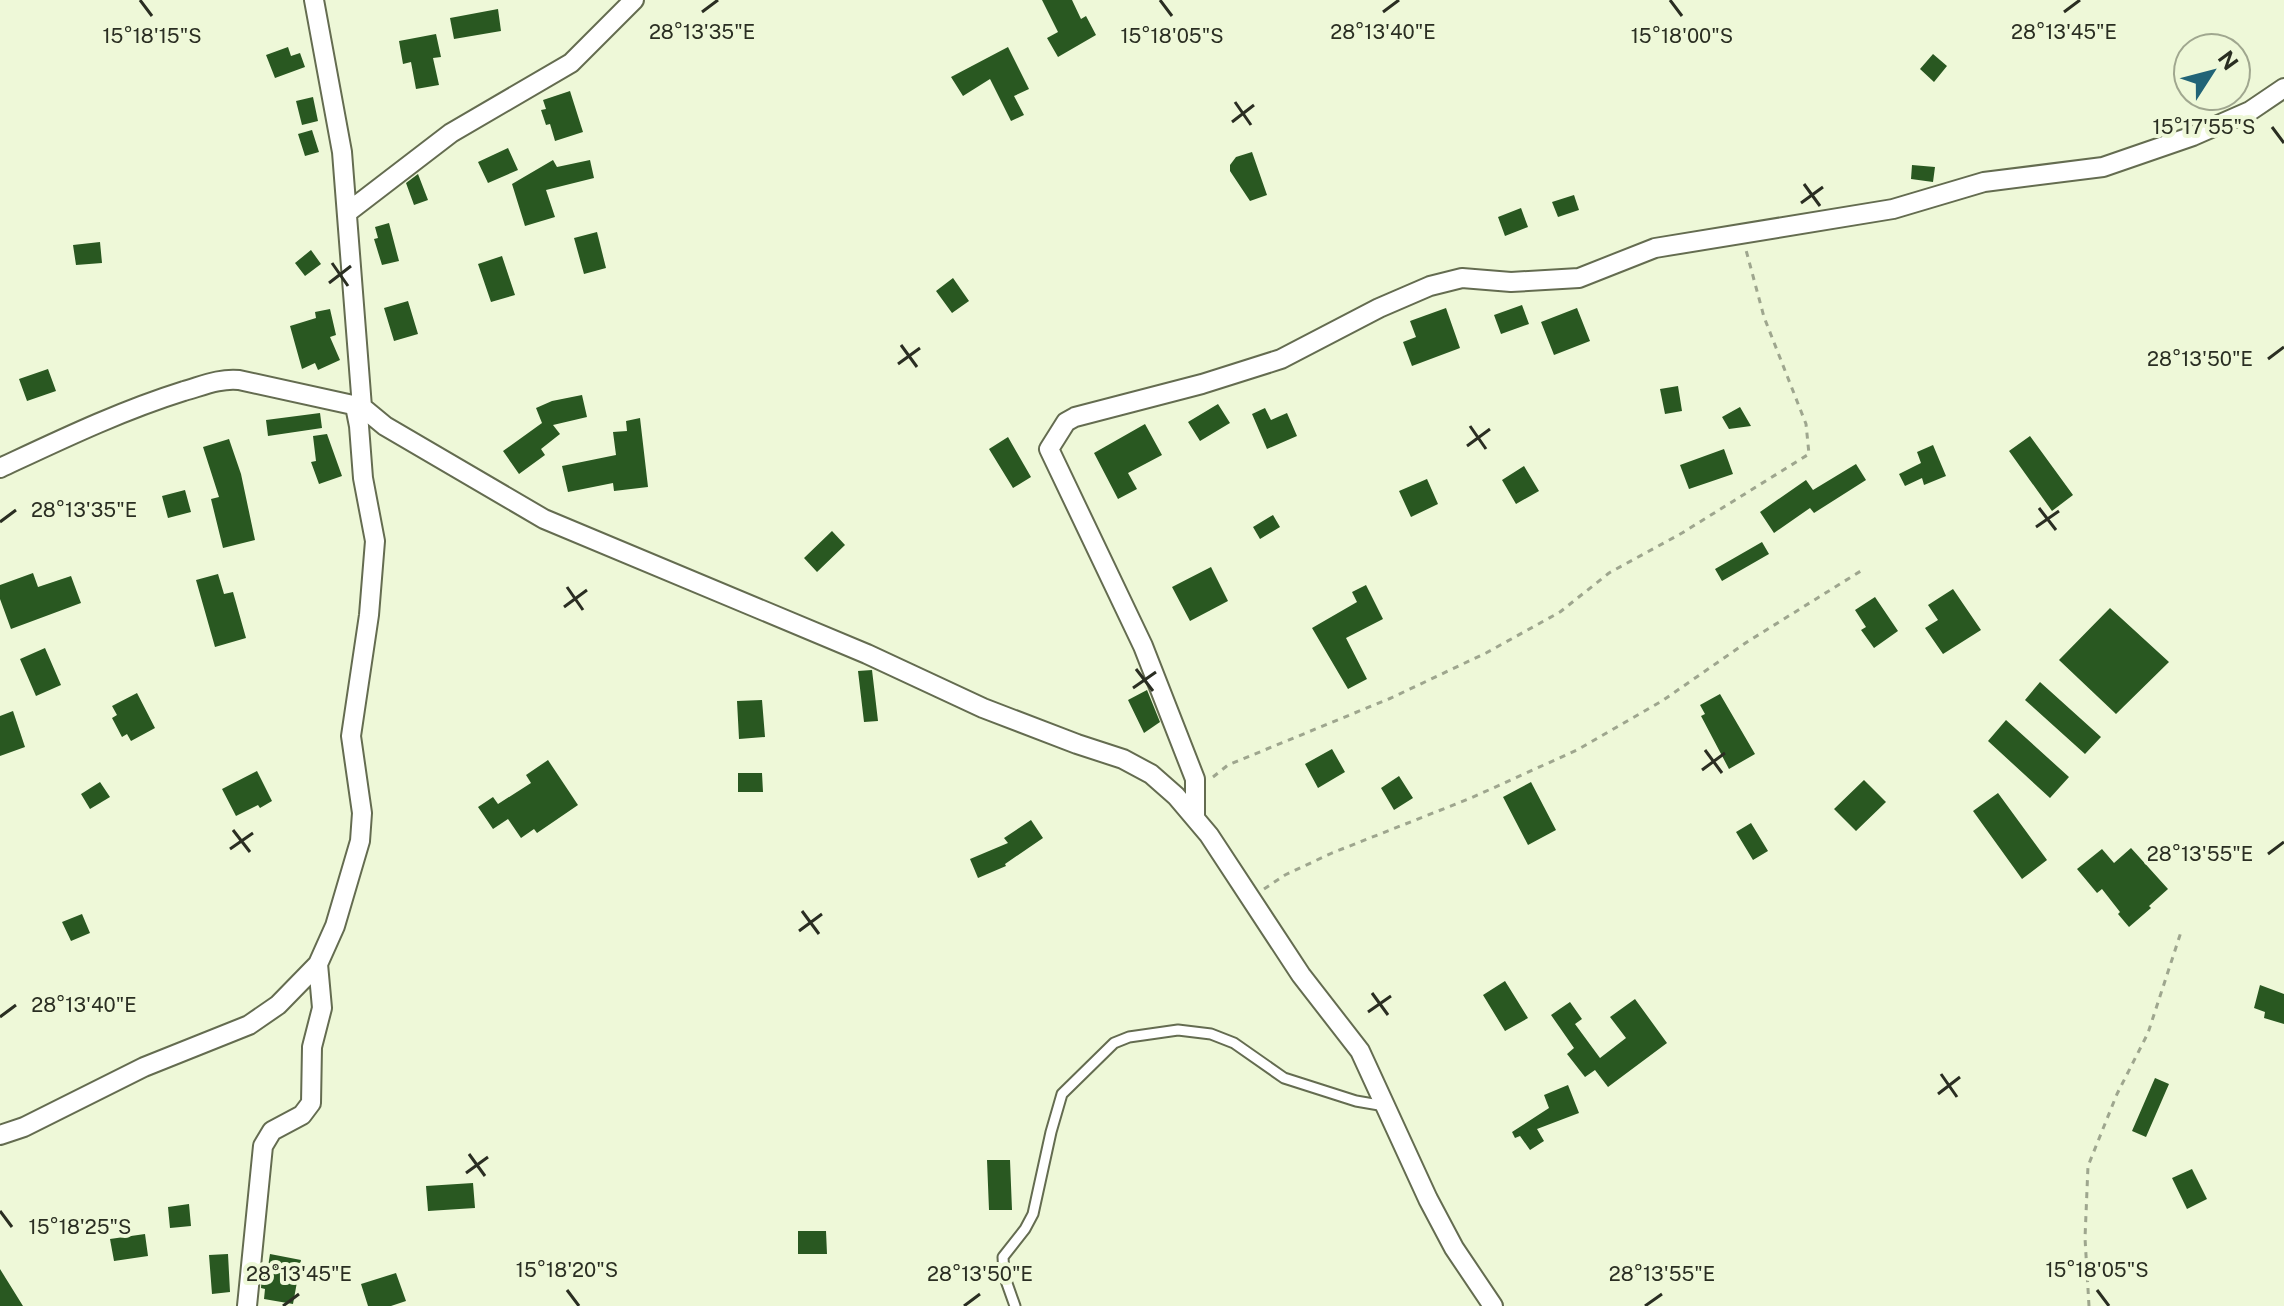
<svg xmlns="http://www.w3.org/2000/svg" width="2284" height="1306" viewBox="0 0 2284 1306" font-family="'Public Sans',sans-serif">
<rect width="100%" height="100%" fill="#eef8d8"/>
<!-- building -->
<path fill="#295821" d="M1042,0H1072L1081,19L1086,16L1096,35L1058,57L1047,38L1058,32Z
M498,9L501,31L454,39L450,18Z
M436,34L441,57L433,58L439,85L416,89L411,62L403,64L399,41Z
M288,47L291,56L300,53L305,67L275,78L266,55Z
M1008,47L1029,89L1014,96L1024,115L1011,121L990,79L963,96L951,77Z
M1933,54L1947,66L1934,82L1920,69Z
M570,91L583,132L555,141L550,124L546,125L541,110L546,109L543,100Z
M313,97L318,121L302,125L296,101Z
M312,130L319,152L305,156L298,134Z
M508,148L518,170L488,183L478,162Z
M1252,152L1267,195L1250,201L1230,171V165L1236,157Z
M553,160L557,167L590,160L594,178L546,190L555,217L525,226L512,184Z
M1912,165L1935,167L1933,182L1911,179Z
M418,174L428,200L414,205L406,183Z
M1574,195L1579,210L1558,217L1552,202Z
M1521,208L1528,227L1505,236L1498,217Z
M389,223L399,261L382,265L374,239L378,238L375,227Z
M597,232L606,268L584,274L574,238Z
M100,242L102,263L76,265L73,245Z
M311,250L321,264L305,276L295,263Z
M502,256L515,295L491,302L478,264Z
M953,278L969,301L952,313L936,291Z
M408,301L418,334L394,341L384,308Z
M1522,305L1529,324L1501,334L1494,315Z
M1446,308L1460,348L1412,366L1403,342L1416,337L1410,321Z
M1577,308L1590,341L1554,355L1541,322Z
M330,309L336,335L330,337L340,360L318,370L315,363L302,369L290,326L316,318L315,312Z
M48,369L56,391L27,401L19,379Z
M1678,386L1682,411L1665,414L1660,389Z
M582,395L587,417L553,425L560,434L541,449L545,455L519,474L503,451L542,423L536,408L552,401Z
M1218,404L1230,423L1200,441L1188,422Z
M1740,407L1751,426L1729,429L1722,417Z
M1265,408L1271,420L1287,413L1297,436L1267,449L1252,414Z
M320,413L322,428L268,436L266,420Z
M640,418L648,487L614,491L613,483L568,492L562,466L616,455L613,432L627,431L626,421Z
M1145,424L1162,455L1128,473L1137,489L1118,499L1094,453Z
M327,434L342,476L319,484L311,462L316,461L313,436Z
M2030,436L2073,495L2052,511L2009,451Z
M1008,437L1031,477L1013,488L989,449Z
M229,439L241,474L255,540L223,548L211,499L219,497L203,447Z
M1933,445L1946,476L1924,485L1922,478L1905,486L1899,474L1921,463L1917,452Z
M1724,449L1733,474L1689,489L1680,465Z
M1856,464L1866,480L1814,513L1810,508L1774,533L1760,512L1806,480L1813,490Z
M1524,466L1539,491L1516,504L1502,480Z
M1427,479L1438,504L1411,517L1399,491Z
M185,490L191,512L168,518L162,496Z
M1273,515L1280,527L1260,539L1253,527Z
M832,531L845,545L817,572L804,558Z
M1762,542L1769,554L1722,581L1715,569Z
M1211,567L1228,601L1190,621L1172,587Z
M33,573L38,587L71,576L81,603L11,629L0,599V585Z
M218,574L224,594L233,592L246,638L215,647L196,580Z
M1366,585L1383,619L1346,638L1367,679L1348,689L1312,628L1357,602L1352,592Z
M1953,589L1981,630L1943,654L1925,628L1938,620L1928,605Z
M1875,597L1898,631L1874,648L1861,630L1866,627L1855,610Z
M2110,608L2169,662L2116,714L2059,660Z
M45,648L61,685L36,696L20,659Z
M872,670L878,721L864,722L858,671Z
M2040,682L2101,737L2085,754L2025,700Z
M1147,690L1160,722L1144,733L1128,700Z
M137,693L155,728L131,741L127,734L122,737L112,718L117,715L112,706Z
M1720,694L1755,754L1729,769L1701,716L1705,714L1700,705Z
M762,700L765,737L739,739L737,701Z
M13,711L25,747L0,756V716Z
M2006,720L2069,777L2050,798L1988,741Z
M1332,749L1345,772L1318,788L1305,764Z
M548,760L578,805L537,833L534,829L521,838L508,819L493,829L478,807L493,797L498,804L531,783L526,775Z
M257,771L272,801L260,808L258,805L236,816L222,789Z
M738,773H762L763,792H738Z
M1399,776L1413,798L1394,810L1381,788Z
M1864,780L1886,802L1856,831L1834,809Z
M100,782L110,797L90,809L81,794Z
M1531,782L1556,830L1528,845L1503,797Z
M1998,793L2047,860L2022,879L1973,811Z
M1031,820L1043,838L1005,864L1006,866L978,878L970,859L1008,843L1004,838Z
M1751,823L1768,851L1753,860L1736,832Z
M2131,848L2168,889L2149,906L2151,908L2129,927L2118,914L2120,912L2102,889L2097,893L2077,869L2102,849L2114,863Z
M82,914L90,933L71,941L62,922Z
M1505,981L1528,1018L1505,1031L1483,995Z
M2260,985L2284,994V1024L2264,1018L2265,1012L2254,1008Z
M1635,999L1667,1043L1608,1087L1595,1070L1585,1077L1567,1054L1574,1048L1551,1015L1570,1002L1582,1019L1575,1024L1600,1058L1626,1038L1610,1017Z
M2155,1078L2169,1084L2146,1137L2132,1131Z
M1568,1085L1579,1113L1537,1129L1544,1141L1530,1150L1520,1136L1515,1138L1512,1132L1549,1108L1544,1095Z
M987,1160H1010L1012,1210H989Z
M2192,1169L2207,1199L2187,1209L2172,1178Z
M473,1183L475,1208L428,1211L426,1186Z
M189,1204L191,1226L170,1228L168,1207Z
M798,1231H826L827,1254H798Z
M145,1234L148,1256L114,1261L110,1239Z
M228,1254L230,1292L212,1294L209,1255Z
M270,1254L301,1260L293,1304L264,1299L265,1289L261,1288L262,1272L267,1273Z
M0,1269L23,1306H0Z
M396,1273L406,1301L391,1306H368L361,1284Z"/>
<g fill="none" stroke-linecap="round" stroke-linejoin="round">
<defs>
<path id="lane" d="M1015,1306L1004,1275L1003,1257L1025,1229L1033,1214L1051,1132L1062,1094L1114,1043L1129,1037L1178,1030L1211,1034L1234,1043L1284,1078L1356,1101L1385,1106"/>
<path id="street" d="M314,0L342,152L362,407L385,426L544,519L867,654L983,708L1077,744L1123,759L1151,774L1176,796L1209,835L1301,975L1360,1051L1428,1199L1454,1248L1493,1306
M348,212L451,133L571,63L634,0
M0,468C60,440 120,411 184,391C202,386 220,378 239,380L362,407
M1195,816V779L1143,646L1049,449L1066,422L1075,417L1202,384L1281,359L1379,308L1430,286L1462,278L1511,282L1579,278L1655,248L1893,209L1984,182L2103,167L2193,136L2250,111L2284,88
M0,1135L24,1127L144,1067L249,1025L278,1005L318,964L335,926L360,841L362,813L351,736L369,615L375,541L363,478L359,426L355,406
M247,1306L263,1146L272,1131L302,1115L311,1103L312,1047L322,1008L318,964"/>
</defs>
<!-- lane casing -->
<use href="#lane" stroke="#646c50" stroke-width="13"/>
<!-- street casing -->
<use href="#street" stroke="#646c50" stroke-width="22"/>
<!-- path -->
<path stroke="#9ea68e" stroke-width="3" stroke-dasharray="6 6" stroke-linecap="butt" d="M1213,777L1228,765L1391,698L1486,653L1560,612L1609,573L1682,533L1809,454L1806,424L1764,317L1746,250
M1264,889L1285,875L1332,853L1471,798L1577,750L1662,701L1747,642L1864,569
M2089,1306L2085,1238L2088,1166L2117,1094L2148,1033L2181,932"/>
<!-- lane -->
<use href="#lane" stroke="#fff" stroke-width="9"/>
<!-- street -->
<use href="#street" stroke="#fff" stroke-width="18"/>
</g>
<!-- ticks -->
<path fill="none" stroke="#2a2e22" stroke-width="3" d="M140,0L152,16M1160,0L1172,16M1670,0L1682,16M702,12L718,0M1383,12L1399,0M2064,12L2080,0M1235,102L1251,125M1232,122L1254,105M2272,127L2284,143M1804,184L1820,206M1801,203L1823,187M332,263L348,286M329,283L351,266M901,345L917,367M2268,359L2284,347M898,364L920,348M1470,426L1486,449M1467,446L1490,429M2039,508L2056,530M0,522L16,510M2036,527L2059,511M567,587L583,610M564,607L587,590M1136,669L1153,691M1133,688L1156,672M1705,750L1722,773M1702,770L1725,753M233,830L250,852M230,849L253,833M2268,854L2284,842M802,911L819,934M799,931L822,914M1372,993L1388,1015M1368,1012L1391,996M0,1017L16,1005M1941,1074L1957,1097M1938,1094L1960,1077M469,1154L485,1176M466,1173L488,1157M0,1211L12,1227M567,1290L579,1306M2097,1290L2109,1306M283,1306L299,1294M964,1306L980,1294M1645,1306L1662,1294"/>
<g font-size="20" text-anchor="middle" fill="#2a2e22" stroke="#eef8d8" stroke-width="8" stroke-linejoin="round" paint-order="stroke">
<text x="1383" y="39">28°13'40"E</text>
<text x="2064" y="39">28°13'45"E</text>
<text x="702" y="39">28°13'35"E</text>
<text x="152" y="43">15°18'15"S</text>
<text x="1682" y="43">15°18'00"S</text>
<text x="1172" y="43">15°18'05"S</text>
<text x="2204" y="134">15°17'55"S</text>
<text x="2200" y="366">28°13'50"E</text>
<text x="84" y="517">28°13'35"E</text>
<text x="2200" y="861">28°13'55"E</text>
<text x="84" y="1012">28°13'40"E</text>
<text x="80" y="1234">15°18'25"S</text>
<text x="567" y="1277">15°18'20"S</text>
<text x="2097" y="1277">15°18'05"S</text>
<text x="299" y="1281">28°13'45"E</text>
<text x="980" y="1281">28°13'50"E</text>
<text x="1662" y="1281">28°13'55"E</text>
</g>
<!-- north arrow -->
<g transform="translate(2212 72) rotate(54)"><circle r="38" fill="#eef8d8" stroke="#a0a78f" stroke-width="2"/>
<path d="M0-6L14 30L0 20L-14 30Z" fill="#216477"/>
<text y="-12" font-size="22" font-weight="bold" text-anchor="middle" fill="#2a2e22">N</text>
</g>
</svg>
